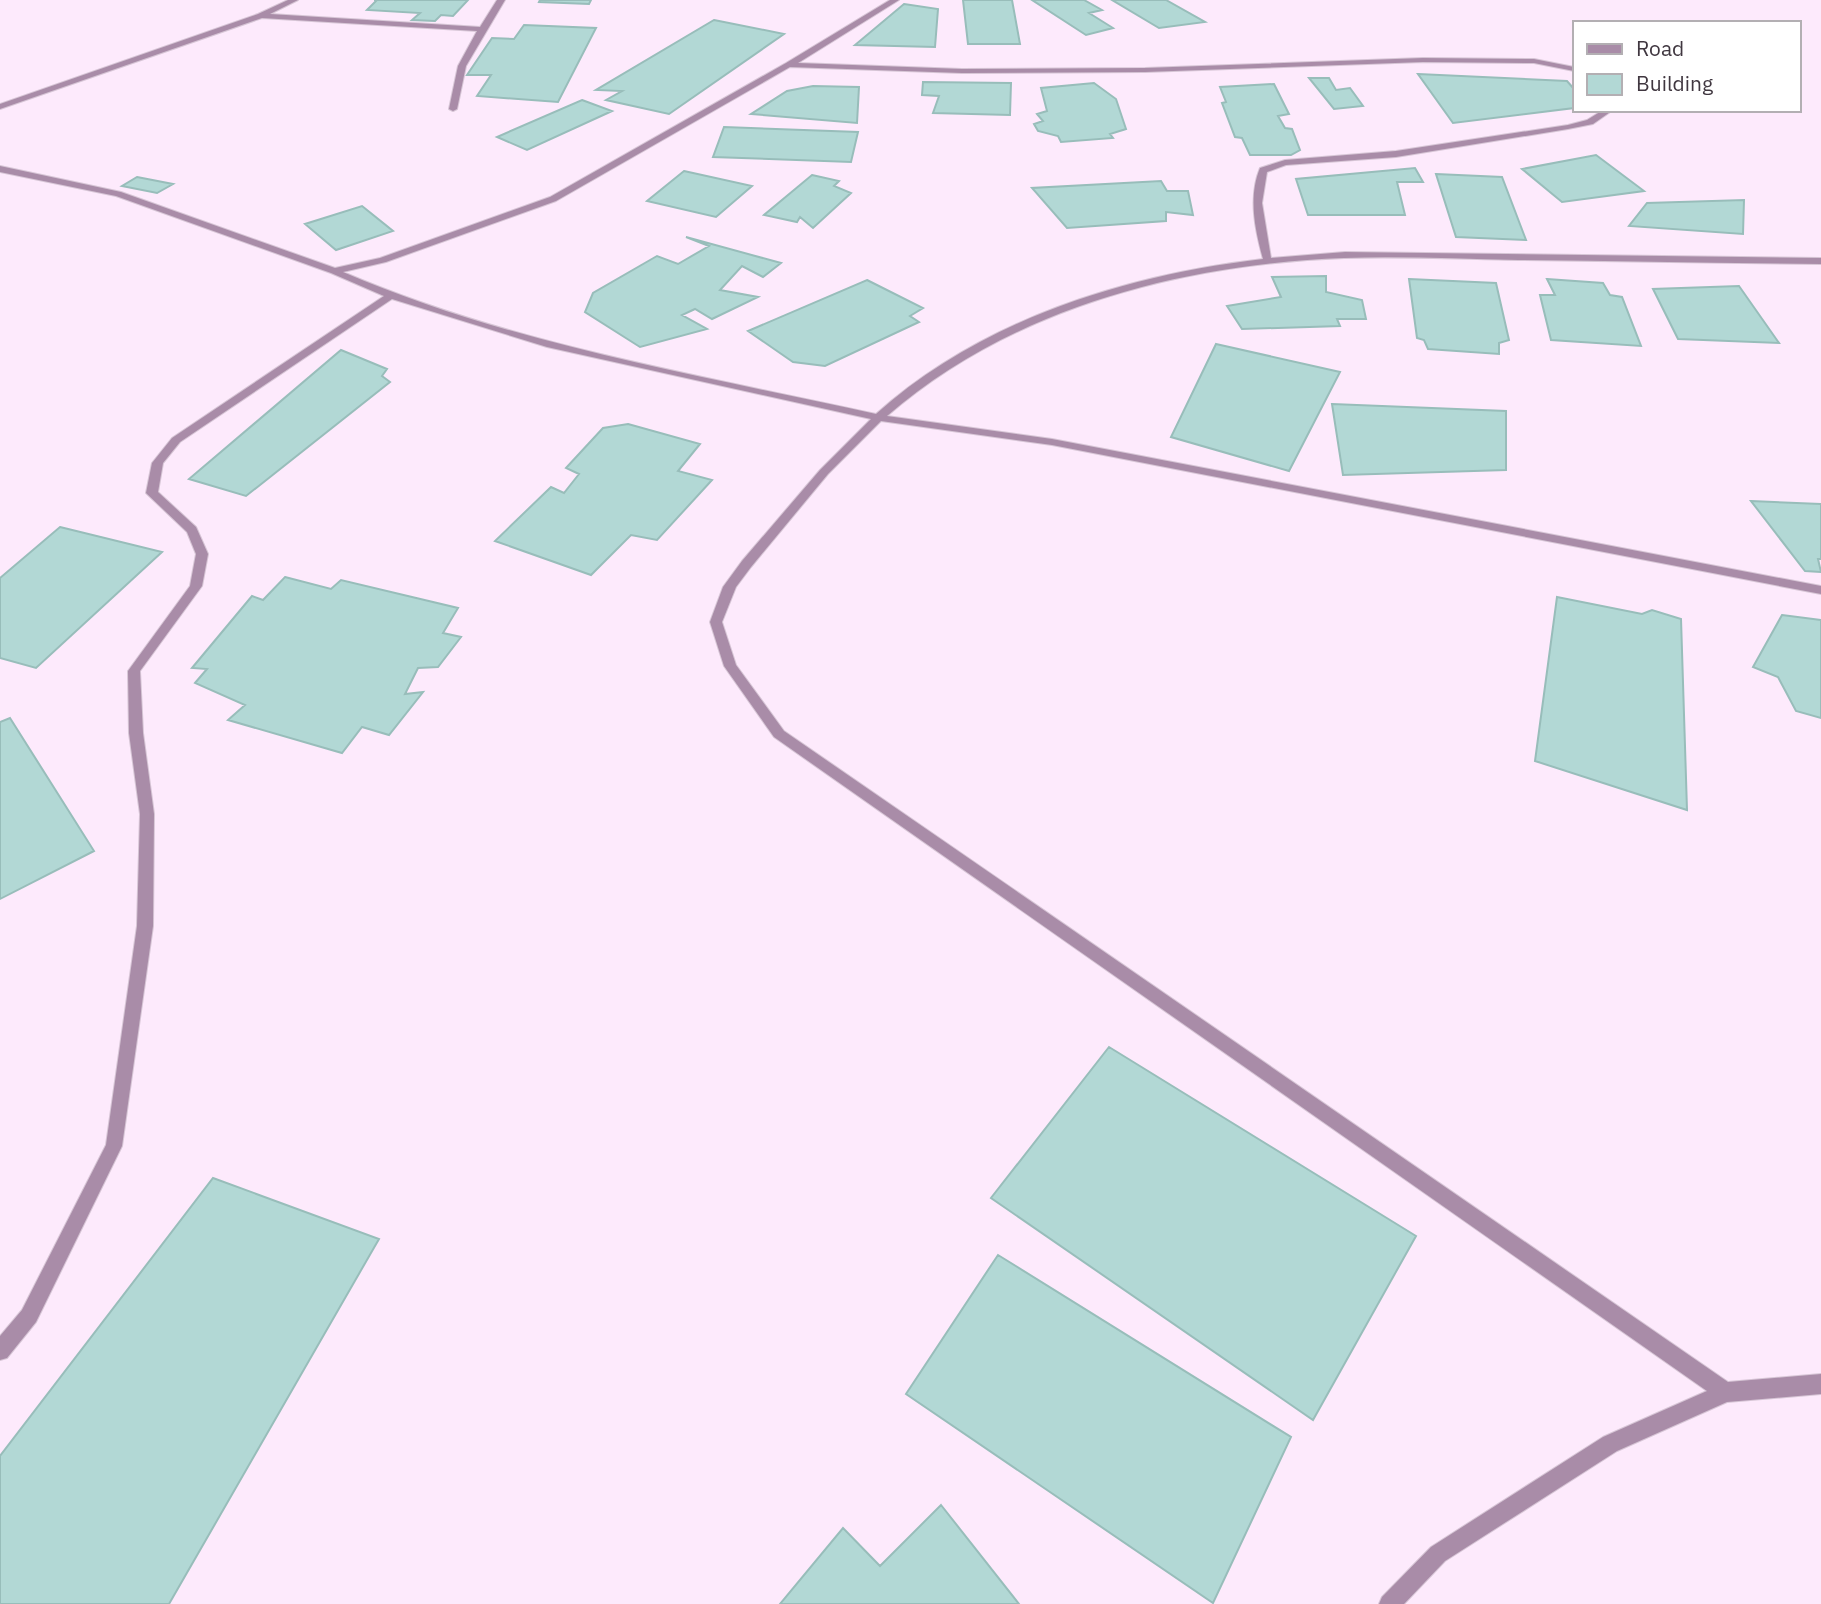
<svg xmlns="http://www.w3.org/2000/svg" width="1821" height="1604" viewBox="0 0 1821 1604" font-family="'IBM Plex Sans',sans-serif">
<rect width="100%" height="100%" fill="#fdeafc"/>
<!-- building -->
<path fill="#b2d8d5" stroke="#98bdba" stroke-width="2" d="M374,0H468L453,16L441,15L435,21L412,20L420,13L367,10L377,0Z
M540,0H591L589,4L539,2Z
M963,0H1012L1020,44H968Z
M1032,0H1084L1102,10L1089,13L1113,28L1086,35Z
M1112,0H1166L1205,22L1159,28Z
M904,4L938,9L935,47L855,45Z
M714,20L784,34L669,114L606,100L622,91L596,90Z
M524,25L596,28L558,102L477,96L491,75H467L492,38L514,39Z
M1418,74L1567,81L1574,89V108L1453,123Z
M1309,78H1329L1336,90L1350,88L1363,106L1334,109Z
M923,82L1011,83L1010,115L933,113L939,96L922,95Z
M1094,83L1116,99L1126,129L1110,134L1113,138L1061,142L1058,136L1038,131L1034,124L1043,121L1037,114L1047,111L1041,88Z
M1274,84L1289,114L1278,116L1285,128L1292,129L1300,150L1291,155H1250L1242,138L1235,137L1222,103L1226,102L1220,87Z
M813,86L859,87L857,123L751,114L787,91Z
M582,100L612,111L527,150L497,137Z
M724,127L858,132L851,162L713,157Z
M1596,155L1644,191L1562,202L1522,169Z
M1415,168L1423,182H1397L1405,215H1308L1296,179Z
M684,171L752,186L716,217L647,201Z
M1436,174L1502,177L1526,240L1456,237Z
M812,175L839,181L834,186L851,193L813,228L800,217L797,222L764,215Z
M137,177L173,184L157,193L122,186Z
M1161,181L1167,191H1188L1193,215L1166,212V221L1067,228L1032,188Z
M1744,200L1743,234L1629,226L1647,203Z
M362,206L393,231L336,250L305,224Z
M686,237L781,263L763,277L742,266L720,290L758,297L712,319L695,309L682,315L707,329L640,347L585,312L593,293L657,256L678,264L709,246Z
M1326,276V292L1362,300L1366,319H1337L1340,326L1242,329L1227,306L1281,297L1272,277Z
M1409,279L1496,283L1509,340L1499,343V354L1428,349L1424,340L1417,338Z
M1547,279L1603,283L1610,295L1622,297L1641,346L1551,340L1540,295H1555Z
M867,280L923,308L910,316L919,322L825,366L793,362L748,331Z
M1739,286L1779,343L1678,339L1653,289Z
M1216,344L1340,372L1289,471L1171,437Z
M341,350L387,369L382,376L390,382L246,496L189,479Z
M1332,404L1506,411V470L1343,475Z
M628,424L700,444L678,471L712,480L657,540L631,535L591,575L495,541L551,487L564,493L579,474L566,468L603,428Z
M1751,501L1821,504V559H1818L1821,572L1805,571Z
M60,527L162,552L36,668L0,658V578Z
M285,577L331,589L341,580L458,608L443,633L461,637L438,667L418,668L405,694L423,692L389,735L362,727L342,753L228,720L245,705L195,683L207,669L192,668L252,596L263,600Z
M1557,597L1642,614L1652,610L1681,619L1687,810L1535,761Z
M1782,615L1821,620V718L1796,711L1778,677L1753,667Z
M10,718L94,851L0,899V722Z
M1109,1047L1416,1236L1313,1420L991,1198Z
M213,1178L379,1239L169,1604H0V1456Z
M998,1255L1291,1437L1213,1603L906,1394Z
M941,1505L1019,1604H780L843,1528L880,1566Z"/>
<g fill="none" stroke-linecap="round" stroke-linejoin="round">
<defs>
<path id="minor" d="M288,0H298L270,14L480,27L497,0H505L466,66L457,109L453,111L449,109L458,66L477,31L262,18L0,109V104L258,14Z
M890,0H899L798,63L962,69L1145,68L1423,58L1534,59L1574,67V71L1534,63L1423,62L1145,72L962,73L790,67L556,201L386,262L343,272C510,344 699,375 876,414C981,320 1125,275 1263,259C1255,230 1248,197 1260,168L1285,160L1396,151L1568,125L1587,120L1603,110H1613L1593,124L1568,129L1396,157L1286,165L1267,172L1262,203L1271,258L1345,252L1821,258V264C1720,263 1620,261 1519,260C1461,259 1402,256 1344,258C1182,264 1011,308 887,416L1052,439L1821,586V594L1052,445L881,421L828,474L751,567L736,587L722,622L736,665L784,731L1728,1382L1821,1374V1394L1727,1402L1617,1451L1445,1561L1404,1604H1379L1382,1597L1431,1547L1603,1437L1707,1391L774,737L724,666L710,622L723,587L742,561L820,470L871,419L547,347L392,299L180,442L163,463L158,492L196,527L208,554L202,586L140,671L143,733L154,814L153,926L122,1146L36,1322L7,1358L0,1360V1336L22,1310L106,1145L137,926L140,814L129,733L128,671L190,586L196,554L187,532L146,493L152,463L172,438L384,296L331,273L116,196L0,172V166L121,192L335,268L380,258L550,197L786,63Z"/>
</defs>
<!-- minor casing -->
<use href="#minor" stroke="#d7c6d6" stroke-width="2"/>
<!-- minor -->
<use href="#minor" fill="#a98ca8" fill-rule="evenodd"/>
</g>
<!-- legend -->
<rect x="1573" y="21" width="228" height="91" fill="#ffffff" stroke="#b3afb3" stroke-width="2"/>
<rect x="1587" y="44" width="35" height="10" fill="#a98ca8" stroke="#b3afb3" stroke-width="2"/>
<text x="1636" y="56" font-size="21" fill="#403740">Road</text>
<rect x="1587" y="74" width="35" height="21" fill="#b2d8d5" stroke="#b3afb3" stroke-width="2"/>
<text x="1636" y="91" font-size="21" fill="#403740">Building</text>
</svg>
